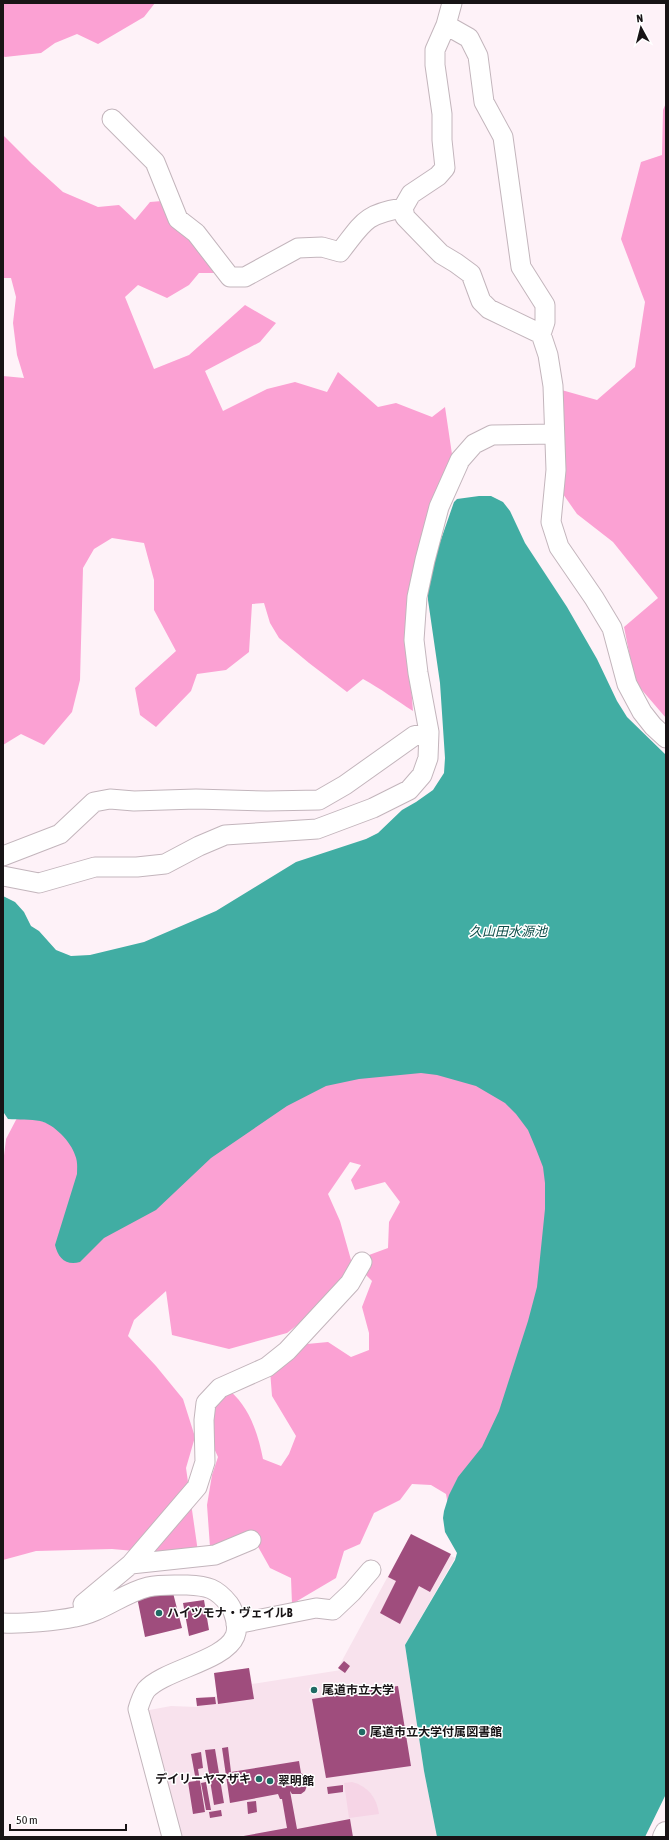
<svg xmlns="http://www.w3.org/2000/svg" width="669" height="1840" viewBox="0 0 669 1840" font-family="'Asap Condensed','Noto Sans JP',sans-serif">
<rect width="100%" height="100%" fill="#fef2f8"/>
<!-- built -->
<path fill="#f8e2ed" d="M411,1534L455,1558L405,1645L424,1771L437,1837H180L144,1711L171,1706L197,1707L196,1698L217,1696L214,1673L249,1668L252,1684L341,1670L338,1668Z"/>
<!-- green -->
<path fill="#f6d5e6" d="M352,1782C368,1786 377,1798 379,1814L349,1818L344,1783Z"/>
<!-- forest -->
<path fill="#fba1d3" d="M3,3H155L144,17L98,44L77,34L55,43L41,53L5,57L3,56Z
M666,103V718L635,682L624,627L658,598L613,542L577,514L563,494L560,463L558,389L597,400L635,367L645,302L621,239L641,162L662,155L663,110Z
M3,135L32,164L63,192L98,207L119,205L135,220L150,202L162,201L218,273H199L189,285L167,298L138,285L125,297L154,369L189,355L245,305L276,323L260,342L205,371L223,411L267,389L295,382L327,392L338,372L378,407L396,403L432,417L445,407L453,461L408,646L413,711C396,700 381,689 363,679L347,692L309,663L279,638L270,623L264,603L252,604L249,652L226,670L197,674L191,691L156,727L140,715L135,688L176,651L154,610V580L144,543L112,538L94,549L83,568L80,680L72,712L44,745L21,734L3,745V376L24,378L17,355L13,323L16,297L11,278H3Z
M362,1062L450,1072L541,1115L555,1304L451,1522L446,1494L431,1485L412,1484L400,1500L374,1513L360,1544L344,1551L336,1578L292,1604L291,1578L270,1568L252,1536L210,1547L207,1505L212,1475L218,1457L202,1422L212,1396L230,1391C250,1408 258,1434 263,1459L281,1466L289,1454L296,1436L272,1396L270,1370L307,1344L328,1342L351,1357L369,1350V1333L362,1307L372,1281L364,1273L369,1255L388,1248L389,1222L400,1202L385,1182L355,1190L351,1180L361,1165L350,1162L328,1194L340,1221L353,1267L318,1309L287,1333L229,1349L172,1335L166,1291L134,1320L128,1336L156,1366L183,1399L195,1437L186,1468L198,1552L167,1554L112,1549L36,1551L3,1560V1164L6,1139L17,1118L10,1111L175,1164Z"/>
<!-- water -->
<path fill="#41ada3" d="M479,496H491L503,502L510,511L525,543L567,607L597,659L617,701L627,717L666,755V1794L645,1837H437L424,1771L405,1645L455,1560L457,1553L445,1532L443,1518L444,1511L449,1495L458,1477L482,1447L499,1411L528,1321L537,1287L545,1209V1183L543,1167L536,1149L528,1130L516,1114L505,1103L476,1086L437,1075L421,1073L359,1079L326,1086L287,1106L211,1158L156,1210L104,1238L80,1262C66,1266 58,1258 55,1245L77,1174C77,1168 78,1162 75,1155C71,1142 54,1124 40,1121C31,1119 18,1120 8,1119L4,1113L3,896L15,902L24,912L31,926L39,931L56,950L71,956L90,955L144,942L216,911L296,862L366,839L378,833L402,810L416,802L433,790L444,773L445,758L440,683L428,600V577L454,502L457,499Z"/>
<!-- building -->
<path fill="#9f4d7d" d="M411,1534L451,1554L430,1592L419,1586L400,1624L380,1613L396,1581L388,1577Z
M172,1589L182,1628L145,1637L137,1597Z
M204,1600L209,1630L189,1636L183,1603Z
M344,1661L350,1666L345,1673L338,1668Z
M249,1668L254,1699L218,1704L214,1673Z
M398,1686L411,1766L326,1778L312,1699Z
M215,1697L216,1704L197,1706L196,1698Z
M228,1747L231,1772L299,1761L301,1773L304,1775L308,1783L305,1791L301,1794H292L290,1791L297,1829L350,1819L353,1837H238L287,1828L282,1799H280L278,1794L230,1803L222,1748Z
M215,1749L224,1803L214,1805L205,1750Z
M201,1752L203,1768L198,1769L205,1812L193,1814L188,1782L196,1781L191,1754Z
M206,1782L211,1810H206L201,1783Z
M343,1785V1792L328,1794L327,1787Z
M256,1801L257,1812L248,1814L247,1802Z
M221,1810L222,1816L210,1818L209,1812Z"/>
<g fill="none" stroke-linecap="round" stroke-linejoin="round">
<defs>
<path id="street" d="M452,3L446,25L435,50V65L442,114V140L445,168L438,176L411,194L403,208L405,217L441,254L456,263L471,274L481,301L489,309L541,334L548,355L553,386L556,470L551,522L559,547L594,598L612,628L627,684L642,712L653,726L666,738
M446,25L469,38L478,56L484,102L503,137L521,267L545,305V322L541,334
M112,119L155,162L178,219L196,233L230,277H245L298,248L322,247L340,252C363,223 364,214 403,208
M3,856L60,834L94,802L110,799L134,801L196,799L267,801L319,800L345,785L414,736L429,732
M3,876L39,883L95,867H137L165,864L199,846L225,835L317,829L373,808L409,790L422,775L428,758L429,732L418,673L414,640L417,597L425,560L439,507L460,460L474,444L492,435L554,434
M131,1564L197,1487L205,1462L204,1420L206,1403L220,1388L267,1367L287,1351L350,1283L362,1262
M89,1613L83,1604L131,1564L215,1555L251,1540
M3,1623C22,1624 57,1621 75,1617C101,1613 123,1593 148,1587C161,1584 174,1585 187,1585C208,1586 216,1588 229,1604C234,1611 239,1627 235,1636C225,1661 163,1670 146,1690C142,1696 140,1702 138,1709L172,1837
M236,1624L316,1608L333,1610L352,1592L371,1570"/>
<path id="secondary" d="M664,1837L666,1833"/>
</defs>
<!-- street casing -->
<use href="#street" stroke="#c3b5bc" stroke-width="21"/>
<!-- secondary casing -->
<use href="#secondary" stroke="#c3b5bc" stroke-width="24"/>
<!-- street -->
<use href="#street" stroke="#fff" stroke-width="19"/>
<!-- secondary -->
<use href="#secondary" stroke="#fff" stroke-width="22"/>
</g>
<!-- markers -->
<g fill="#206a64" stroke="#fff" stroke-width="1.5">
<circle cx="159" cy="1613" r="4"/>
<circle cx="314" cy="1690" r="4"/>
<circle cx="362" cy="1732" r="4"/>
<circle cx="259" cy="1779" r="4"/>
<circle cx="270" cy="1781" r="4"/>
</g>
<g text-anchor="middle" stroke-width="3" stroke-linejoin="round" paint-order="stroke">
<!-- poi labels -->
<g font-size="12" font-weight="bold" fill="#181416" stroke="#fff" text-anchor="start">
<text x="167" y="1617">ハイツモナ・ヴェイルB</text>
<text x="322" y="1694">尾道市立大学</text>
<text x="370" y="1736">尾道市立大学付属図書館</text>
<text x="251" y="1783" text-anchor="end">デイリーヤマザキ</text>
<text x="278" y="1785">翠明館</text>
</g>
<!-- water labels -->
<g font-size="13" font-style="italic" fill="#0d4d48" stroke="#fff">
<text x="508" y="936">久山田水源池</text>
</g>
</g>
<!-- border -->
<rect width="669" height="1840" fill="none" stroke="#181416" stroke-width="8"/>
<!-- north arrow -->
<g transform="translate(641 28) rotate(353)" stroke="#ffffff" stroke-width="3" paint-order="stroke">
<path d="M0-3L7 15L0 10L-7 15Z" fill="#181416"/>
<text y="-6" font-size="11" font-weight="bold" text-anchor="middle" fill="#181416">N</text>
</g>
<!-- scale -->
<path d="M10 1824v6h116v-6" fill="none" stroke="#181416" stroke-width="2"/>
<text x="16" y="1824" font-size="12" fill="#181416" stroke="#ffffff" stroke-width="3" paint-order="stroke">50 m</text>
</svg>
